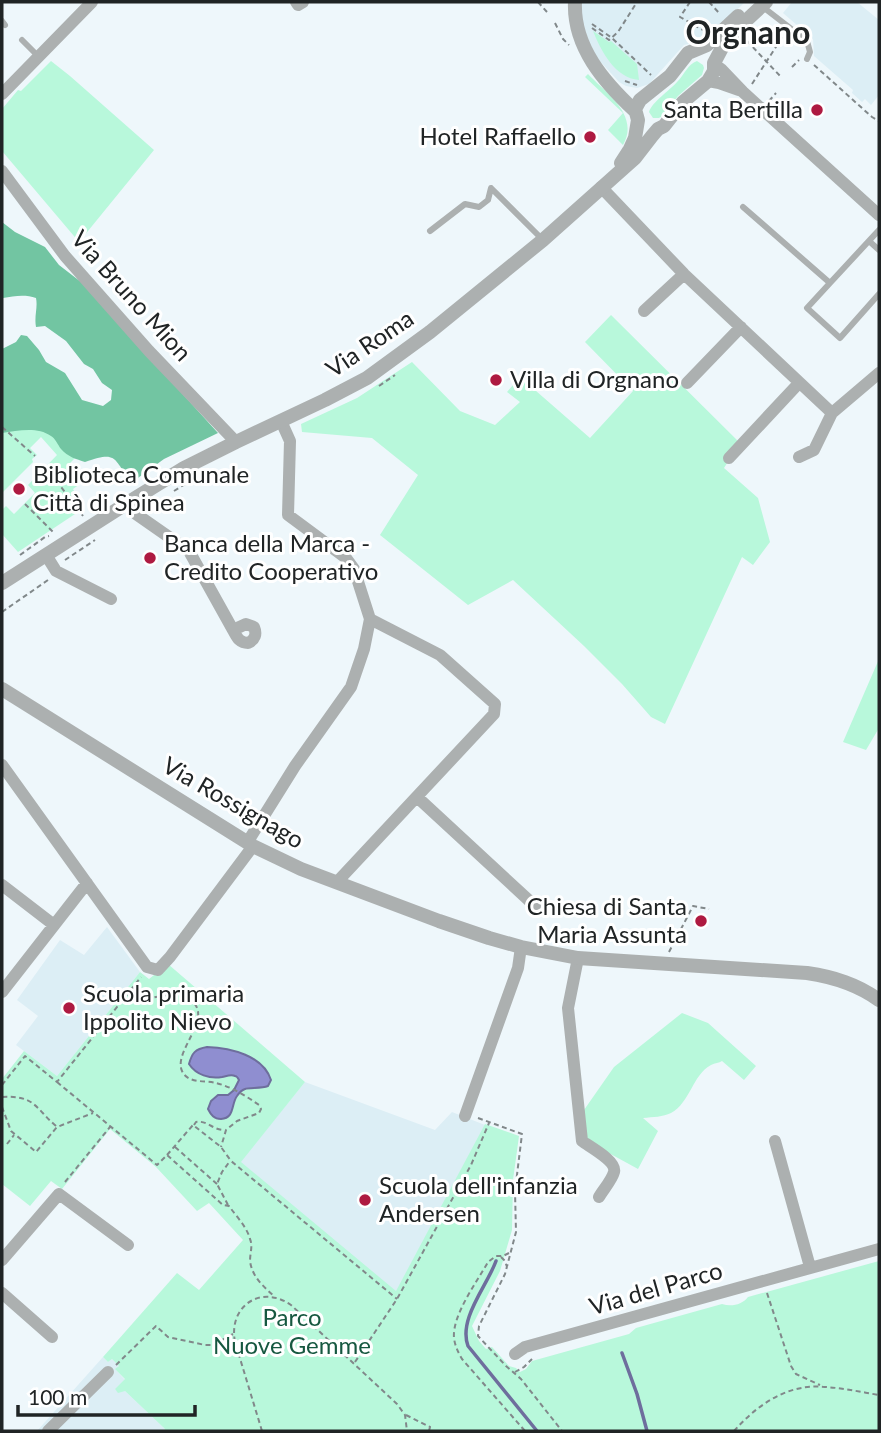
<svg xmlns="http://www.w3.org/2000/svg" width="881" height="1433" viewBox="0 0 881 1433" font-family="Lato,sans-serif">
<rect width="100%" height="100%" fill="#eef7fb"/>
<!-- built -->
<path fill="#dceef5" d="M582,2H745L711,35L700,41L684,45L649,84L637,88L626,86L619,82L598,59L591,48L582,21Z
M792,2H857L879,20V90L878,92L879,95L871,105L865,99L862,102L852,93L853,90L814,56L813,39L783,13Z
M107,927L140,972L57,1076L16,1045L38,1016L17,1000L60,940L84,955Z
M305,1082L435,1130L452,1112L485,1125L396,1292L240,1162Z
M103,1357L108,1362L112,1359L119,1366L116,1370L125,1380L115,1390L125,1391L166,1430L164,1431H37Z"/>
<!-- green -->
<path fill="#b8f8db" d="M593,31L609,42L611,41L637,64L639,80C615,78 601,51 593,31Z
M51,61L70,76L154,150L79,242L2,151V109L18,90L21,91Z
M697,61L703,65L704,68L702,75L678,96L662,116L659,118H653L649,112C652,102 669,91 677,82C684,75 688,64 697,61Z
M588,74C606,93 640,115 623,145L608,130L623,113L585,77Z
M611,315L740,443L724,468L758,498L770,542L753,565L742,557L665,724L651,717L622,684L584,646L513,580L468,605L380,535L418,475L372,438L302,432L301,424L357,398L412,362L460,411L495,425L520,402L507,392L520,377L590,438L633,391L585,342Z
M2,379L76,457L67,466L83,482L73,489L74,491L71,493L84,508L18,552L2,534V510L6,506L14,514L35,493L28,485L57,455L41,437L30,448L37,455L32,459L33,462L2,493Z
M879,659V728L866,750L843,742Z
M168,964L305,1082L241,1162L396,1291L485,1124L519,1136L513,1180L512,1230L500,1271L472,1326L479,1341L486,1349L492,1347L509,1366L516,1368L520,1372L526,1369L532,1361L629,1334L636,1328L722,1304C731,1307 742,1305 748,1297L879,1261V1431H164L165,1429L125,1391L118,1393L115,1389L125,1379L115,1369L119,1366L112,1359L108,1362L103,1357L177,1273L199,1290L243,1240L209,1203L197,1211L156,1167L110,1129L62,1189L51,1181L30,1206L2,1184V1079L24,1051L57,1076L140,972L149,979Z
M682,1013L708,1023L756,1066L744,1080L722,1061C719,1063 715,1063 711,1065C693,1074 690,1103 671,1113C663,1117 653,1117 643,1118L658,1131L638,1169L585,1140L584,1110L614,1067Z"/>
<!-- forest -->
<path fill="#72c5a2" d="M2,222L15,232L45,247L59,265L81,282L218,433L164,459L131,483C113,457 117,451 85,462C76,459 68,457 61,449C58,445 55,438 51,436C37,426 17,431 2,433V349L16,342L21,335L27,336L39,350L46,362L65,373L82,400L103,406L111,400L112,390L102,383L93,369L84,364L66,341L45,326L36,327C34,316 38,308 36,298C25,294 14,296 3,298Z"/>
<!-- water -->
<path fill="#8f8ed0" stroke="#6e6e9d" stroke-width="2" d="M207,1047C230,1048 263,1055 271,1080L268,1086C261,1089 249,1087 245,1089C242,1090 239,1093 237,1096C231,1104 235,1118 221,1119C214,1119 211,1115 208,1109L211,1101L218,1095H228L234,1090L239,1080C238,1078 237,1076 235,1076C231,1074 227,1076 222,1077C210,1079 196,1075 189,1064C192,1053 195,1049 207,1047Z"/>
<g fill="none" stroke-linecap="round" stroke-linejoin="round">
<!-- stream -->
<path stroke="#6e6e9d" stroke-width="3.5" d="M496,1261C487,1286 458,1319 468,1346L537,1431
M622,1353L637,1394L647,1431"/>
<!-- path -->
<path stroke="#81888a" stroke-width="2" stroke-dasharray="5 3.5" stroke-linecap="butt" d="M538,2L547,12
M690,2L680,17L703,30
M709,2L720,14
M555,23L563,39L569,45
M592,24L612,38L651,75
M592,28L609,40L618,32L637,2
M747,41L782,78
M814,65L872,117L879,121
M792,67L799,60
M625,81L637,85
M752,84L783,36
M769,101L776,93
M379,386L395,375
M2,427L35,456
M46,467L83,516
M174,491L193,479
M25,504L55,534
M20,555L45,537L49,536
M65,560L95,540
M2,612L48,580
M669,952L693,906L709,909
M132,988C137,992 144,998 151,998C152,998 159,996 161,996C171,994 184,994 192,1001C213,1019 173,1051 182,1071C188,1084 205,1080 216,1083C232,1087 246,1096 259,1105L261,1109L259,1113L237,1121L226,1130L221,1147
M57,1082L157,1165L167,1155L223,1205L229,1206C236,1216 247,1227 250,1239C253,1246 250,1253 250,1261C252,1277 264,1287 275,1297
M2,1085L25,1056L57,1082L141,977
M2,1097C35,1095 35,1108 56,1126
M2,1107L11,1131L36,1152L57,1127L93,1113
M478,1118L522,1134L515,1191L516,1232L505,1274L479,1326L478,1336L506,1366L521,1379L562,1431
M194,1125L196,1122C207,1120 213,1130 224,1130
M7,1144L14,1135
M175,1147L217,1184
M167,1155L193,1125L221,1147L231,1161L397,1299
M65,1182L110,1127
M228,1205L217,1184L222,1172L230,1161
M509,1253L503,1256H496L488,1262C477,1282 452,1315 454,1338C455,1346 458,1352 462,1359L525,1431
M501,1257L505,1261L507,1267
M767,1293L791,1366L796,1374L820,1385
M355,1362L397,1299L471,1165L489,1123
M116,1365L156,1326L168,1337L205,1345H213L233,1334
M515,1372L524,1367L532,1359
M406,1415L430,1427L429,1431
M262,1431L235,1342C228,1306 261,1284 291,1305L397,1404L405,1415L407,1431
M734,1431C757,1405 788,1383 825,1387C843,1388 861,1392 879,1395"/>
<!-- service -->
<path stroke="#acb0b0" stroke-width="6" d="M763,7L807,41L810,52L807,59
M2,21L5,25
M22,40L38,56
M743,207L830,283L879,230
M430,231L465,204L479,207L488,200L491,188L543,240
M869,241L879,250
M830,283L807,308L840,338L879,294"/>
<!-- minor -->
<path stroke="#acb0b0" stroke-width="12" d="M296,2L298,5L303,2
M715,65L721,69L743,92L879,215
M708,81L719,83L739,90
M2,94L92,2
M2,171L65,256L149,351L236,442
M601,187L684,274L832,413L879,373
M644,311L684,274
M687,383L741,327
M799,457L814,450L832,413
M729,458L799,383
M129,502L136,514L189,551L233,630C237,637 239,643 248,643C255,640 257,634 254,627L246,624L233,630
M46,555L56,571L111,599
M2,765L147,967L158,970L170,957L253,846
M417,797L535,906
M247,843L295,766L351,687L364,649L370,619L354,569L346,558L288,515L290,441L281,421
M337,882L494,714L495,704L440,655L370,619
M2,885L54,925
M578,958L568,1008L582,1141C590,1147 617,1161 614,1172C612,1180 603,1190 599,1197
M2,992L87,883
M465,1116L518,968L521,947
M775,1141L810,1267
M2,1260L59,1194L128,1245
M2,1293L52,1337
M515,1354L525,1347L879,1249
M48,1431L108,1372"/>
<!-- tertiary -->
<path stroke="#acb0b0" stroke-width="14" d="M575,2C573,47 604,82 635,111
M621,163L630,149L635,138L638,120L635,109L640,100L670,76L688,53L707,45L738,16
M2,583L129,502L184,468L236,442L325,400L367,378L430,332L543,240L635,158L652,136L658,129L664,126L683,102L708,81L714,71V63L723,46L736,30L766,2
M2,689L253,846L301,869L439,921L489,938L521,947L578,958L807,973C834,977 857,984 879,1000"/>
</g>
<!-- markers -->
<g fill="#ae1a41" stroke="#fff" stroke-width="2.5">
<circle cx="817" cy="110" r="7"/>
<circle cx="590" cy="137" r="7"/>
<circle cx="496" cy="380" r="7"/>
<circle cx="19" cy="489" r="7"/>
<circle cx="150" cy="558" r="7"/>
<circle cx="701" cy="921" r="7"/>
<circle cx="69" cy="1008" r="7"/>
<circle cx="365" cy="1200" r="7"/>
</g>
<g text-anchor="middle" stroke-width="6" stroke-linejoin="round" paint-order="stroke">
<!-- poi labels -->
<g font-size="24" fill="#202425" stroke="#fff" text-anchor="start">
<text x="803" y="118" text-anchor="end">Santa Bertilla</text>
<text x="576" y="145" text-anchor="end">Hotel Raffaello</text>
<text x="510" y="388">Villa di Orgnano</text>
<text x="33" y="483">Biblioteca Comunale<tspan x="33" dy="28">Città di Spinea</tspan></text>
<text x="164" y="552">Banca della Marca -<tspan x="164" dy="28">Credito Cooperativo</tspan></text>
<text x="687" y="915" text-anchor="end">Chiesa di Santa<tspan x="687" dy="28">Maria Assunta</tspan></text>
<text x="83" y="1002">Scuola primaria<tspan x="83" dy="28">Ippolito Nievo</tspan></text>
<text x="379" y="1194">Scuola dell'infanzia<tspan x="379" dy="28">Andersen</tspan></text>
</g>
<!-- street labels -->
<g font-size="24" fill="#202425" stroke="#fff">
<text transform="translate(131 296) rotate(48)" y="8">Via Bruno Mion</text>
<text transform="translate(370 344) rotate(-34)" y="8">Via Roma</text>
<text transform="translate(233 803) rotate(30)" y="8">Via Rossignago</text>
<text transform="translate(656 1289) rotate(-16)" y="8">Via del Parco</text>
</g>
<!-- park labels -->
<g font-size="24" fill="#165840" stroke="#fff">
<text x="292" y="1326">Parco<tspan x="292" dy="28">Nuove Gemme</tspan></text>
</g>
<!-- district labels -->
<g font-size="32" font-weight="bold" fill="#202425" stroke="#fff">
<text x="748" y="44">Orgnano</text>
</g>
</g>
<!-- border -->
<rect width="881" height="1433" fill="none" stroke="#202425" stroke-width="7"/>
<!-- scale -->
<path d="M18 1405v10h177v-10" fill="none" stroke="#202425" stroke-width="3.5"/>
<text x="28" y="1405" font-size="21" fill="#202425" stroke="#ffffff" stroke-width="5" paint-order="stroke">100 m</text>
</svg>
